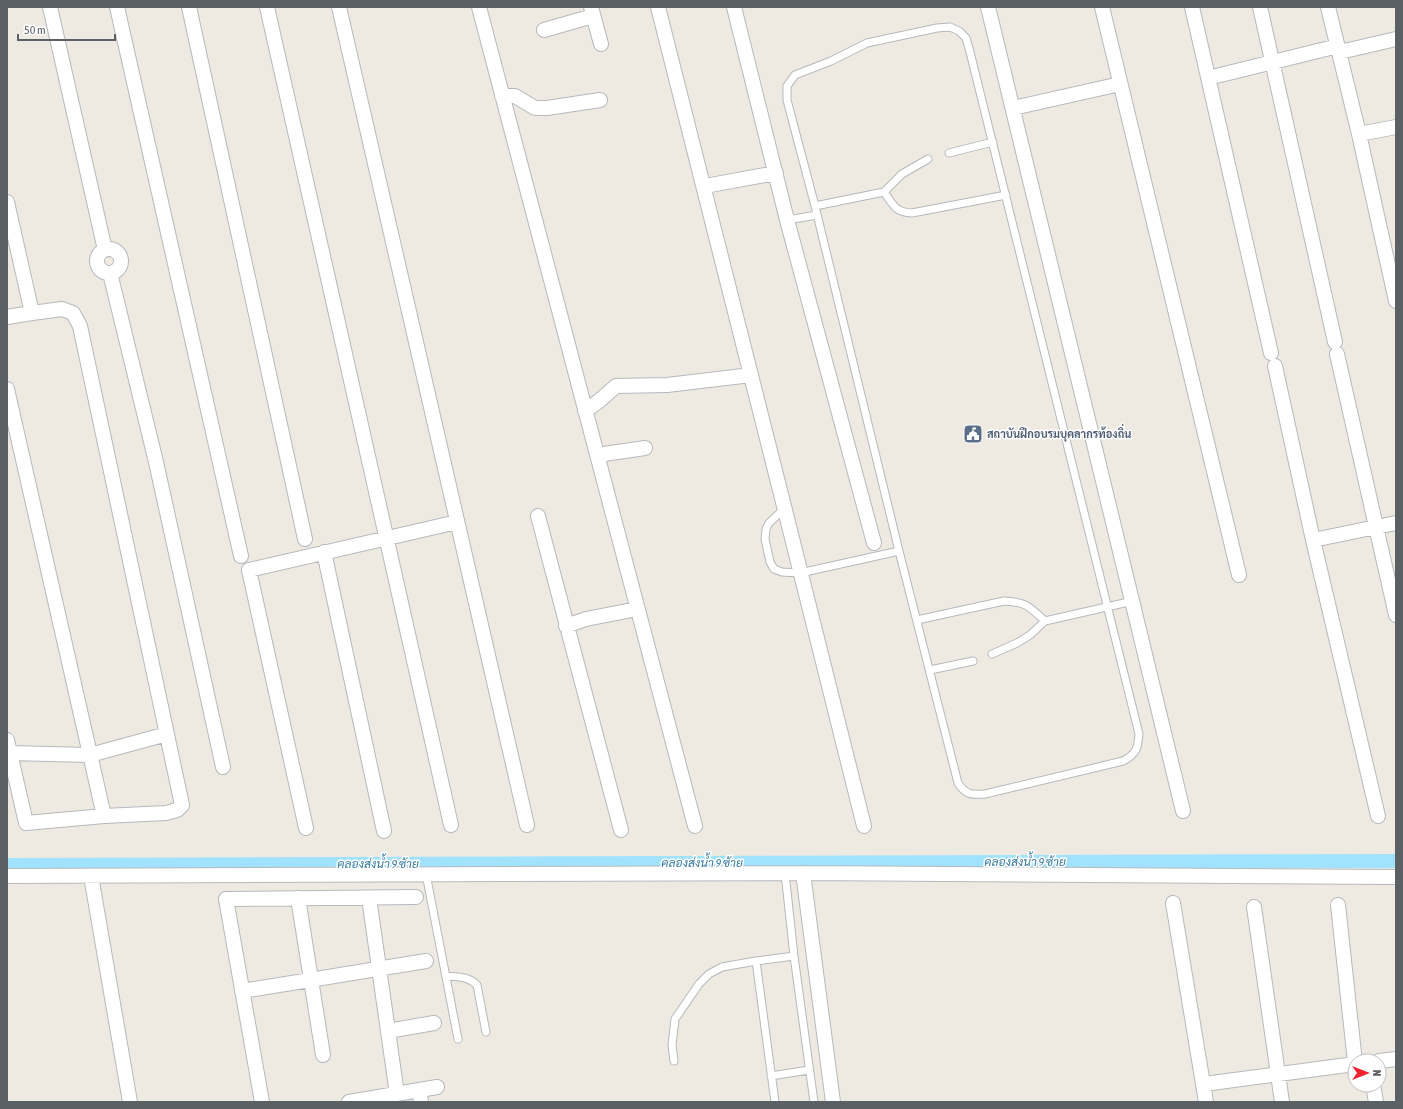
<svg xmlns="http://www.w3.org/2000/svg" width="1403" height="1109" viewBox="0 0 1403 1109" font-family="'Asap Condensed',Sarabun,sans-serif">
<rect width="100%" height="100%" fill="#eeeae2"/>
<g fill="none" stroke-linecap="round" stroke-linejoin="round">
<!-- canal -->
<path stroke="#a1e3ff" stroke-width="14" d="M7,865L1396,861"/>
<defs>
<path id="service" d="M949,153L993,142
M884,192C894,206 895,212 912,213L1006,195
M815,206L787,100V86L795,75L831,61L867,43L937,28L950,27L959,31L966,38L970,52L1139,734C1138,749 1136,754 1123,761L985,794C971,795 966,795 958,783L899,551L815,206L884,192L902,174L928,159
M787,220L817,215
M784,509L769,523L766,529L765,539L770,562L774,569L782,572L800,573L899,551
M917,620L1004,601C1026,602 1029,606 1045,621
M992,654L1017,643L1030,635L1045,621L1133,601
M930,670L973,661
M785,873L794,956L814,1102
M426,874L458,1039
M756,961L775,1102
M446,976C458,977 468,976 477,985L486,1032
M674,1061L672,1045L675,1019L699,984L709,974L722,967L756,961L794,956
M771,1076L809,1070"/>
<path id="minor" d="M50,7L105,250
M117,7L241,556
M189,7L305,539
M267,7L451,825
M339,7L527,825
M479,7L695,826
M591,7L601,44
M658,7C729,280 795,553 864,826
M734,7L787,220L874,543
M988,7L1183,811
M1102,7L1239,575
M1192,7L1271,353
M1260,7L1335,342
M1328,7L1359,134L1396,127
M544,30L593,16
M1340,52L1396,39
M1208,78L1338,46
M502,96H515L535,108H547L600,100
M1013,108L1120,84
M1359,134L1396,301
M705,186L776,173
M7,202L32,313L62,309L73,313L80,326L182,805L177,810L166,813L104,816L26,823L7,740
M97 261a12 12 0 1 1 24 0a12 12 0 1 1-24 0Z
M110,273L156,462L223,767
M7,317L32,313
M1337,354L1396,615
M1275,366L1313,540L1378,816
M7,389L104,816
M585,411L599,401L616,386L667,385L751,375
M597,455L645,448
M538,516L621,830
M1313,540L1396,523
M324,552L384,831
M566,626L586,619L637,609
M10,753L90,755L167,734
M306,828L249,570L457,522
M803,873L833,1102
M7,876L803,873L1396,877
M91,876L130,1102
M298,898L323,1055
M369,898L397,1094
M1173,903L1206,1102
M1338,905L1355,1062
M1254,907L1282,1102
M242,991L426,961
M388,1031L434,1023
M1379,1061L1396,1059
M1204,1084L1355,1064
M1373,1085L1376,1102
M419,1090L421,1102
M262,1102L226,899L416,897
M349,1102L437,1087"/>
</defs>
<!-- service casing -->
<use href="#service" stroke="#b5b9bd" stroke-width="9"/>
<!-- minor casing -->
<use href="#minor" stroke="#b5b9bd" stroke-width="16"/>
<!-- service -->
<use href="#service" stroke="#fff" stroke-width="7"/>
<!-- minor -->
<use href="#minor" stroke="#fff" stroke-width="14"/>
</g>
<!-- icons -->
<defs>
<symbol id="civic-square" viewBox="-11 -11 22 22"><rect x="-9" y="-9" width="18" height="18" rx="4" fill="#5c6f8a" stroke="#fff"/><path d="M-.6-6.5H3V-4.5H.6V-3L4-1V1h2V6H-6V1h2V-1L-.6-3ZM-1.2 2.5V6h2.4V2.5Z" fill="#fff"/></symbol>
</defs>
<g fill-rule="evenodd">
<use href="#civic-square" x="962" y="423" width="22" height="22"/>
</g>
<g text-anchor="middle" stroke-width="3" stroke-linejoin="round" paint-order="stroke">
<!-- service labels -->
<g font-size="11" font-weight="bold" fill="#4e5e75" stroke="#fff" text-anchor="start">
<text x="987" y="438">สถาบันฝึกอบรมบุคลากรท้องถิ่น</text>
</g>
<!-- water labels -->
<g font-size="12" font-style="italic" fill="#337aa4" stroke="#fff">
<text x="1025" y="866">คลองส่งน้ำ 9 ซ้าย</text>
<text x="702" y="867">คลองส่งน้ำ 9 ซ้าย</text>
<text x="378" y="868">คลองส่งน้ำ 9 ซ้าย</text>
</g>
</g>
<!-- border -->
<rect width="1403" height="1109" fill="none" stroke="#5a6064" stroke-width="16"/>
<!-- north arrow -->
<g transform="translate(1367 1073) rotate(90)"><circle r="19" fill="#ffffff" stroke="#bdbfc1"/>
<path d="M0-3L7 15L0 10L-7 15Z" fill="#f3222f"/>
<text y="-6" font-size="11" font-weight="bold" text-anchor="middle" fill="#5a6064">N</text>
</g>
<!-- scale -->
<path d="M18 34v6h97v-6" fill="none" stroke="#5a6064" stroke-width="2"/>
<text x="24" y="34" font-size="12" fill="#5a6064" stroke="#ffffff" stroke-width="3" paint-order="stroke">50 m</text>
</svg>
